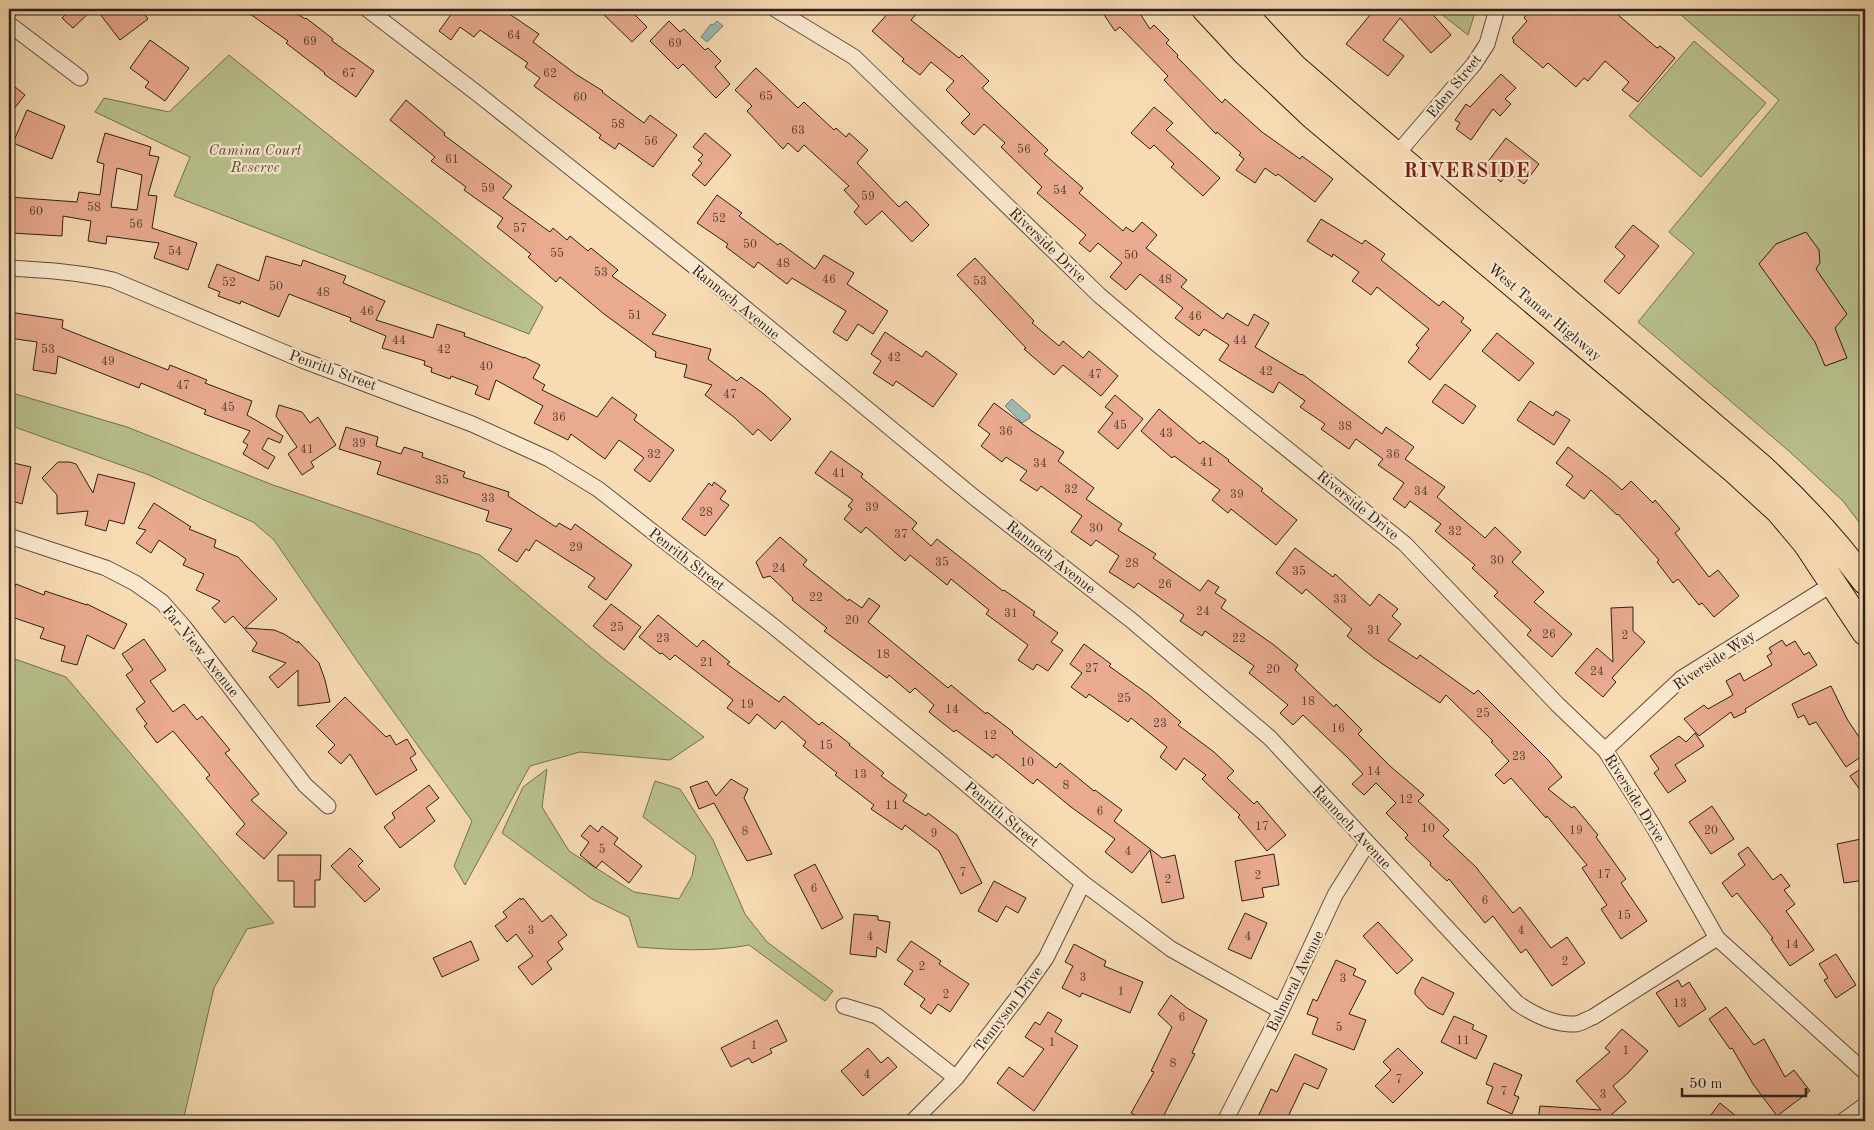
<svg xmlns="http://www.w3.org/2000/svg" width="1874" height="1130" viewBox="0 0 1874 1130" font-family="'Old Standard TT',serif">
<rect width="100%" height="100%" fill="#f7dbb3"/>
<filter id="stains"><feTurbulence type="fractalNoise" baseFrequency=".004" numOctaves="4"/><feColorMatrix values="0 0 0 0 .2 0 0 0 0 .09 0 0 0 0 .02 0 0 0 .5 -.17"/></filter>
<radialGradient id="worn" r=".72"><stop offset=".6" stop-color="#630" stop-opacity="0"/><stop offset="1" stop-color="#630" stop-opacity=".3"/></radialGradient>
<!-- green -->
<path fill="#b9c18f" stroke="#727054" d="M1435,9H1476L1468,35Z
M1686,9H1865V530L1843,501L1790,452L1638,322L1694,253L1669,232L1779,100L1681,15Z
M1694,41L1766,103L1701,177L1629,116Z
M229,55L543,307L529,334L174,196L190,157L95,112L104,98L169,112Z
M9,392L127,427L273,485L480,555L603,658L704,737L670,760L580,752L530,766L465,885L454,866L472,821L360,665L274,540L253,522L149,475L9,425Z
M9,657L66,677L274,923L247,929L214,988L183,1121H9Z
M547,769L542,807L569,851L634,892L679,899L692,876L696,856L643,817L655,781L680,789L713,840L745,914L767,942L833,991L825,1001L749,945C712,952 675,950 638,947L629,917L592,899L502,833L523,787Z"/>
<!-- water -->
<path fill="#9ebab1" stroke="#707c75" d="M717,21L723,26L707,42L701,37L711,24L713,25Z
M1012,399L1030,415V418L1022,423L1005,406Z"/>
<!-- building -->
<path fill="#e9aa8f" stroke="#2c201a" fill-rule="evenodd" d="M71,9H93L73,28L62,18Z
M96,9H141L148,19L120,40Z
M243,9H290L305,19L306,18L333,39L332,41L374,71L356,97L324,74L325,73L286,43L288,41Z
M455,9H502L539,34L533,42L577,75L603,91L602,92L644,123L650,115L677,135L653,167L619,143L615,149L599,138L601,135L534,86L540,78L525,67L528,63L480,30L474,37L460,27L451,40L439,31Z
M598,9H629L647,27L632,42Z
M892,9H921L911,20L959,58L962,55L989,81L982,88L1048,150L1044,154L1083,188L1079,193L1123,231L1126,227L1133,232L1142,222L1157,235L1146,248L1187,280L1181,287L1223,319L1227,313L1248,326L1254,314L1269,323L1255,347L1301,375L1302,374L1382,434L1386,427L1414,447L1405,459L1445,487L1437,497L1485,538L1495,527L1521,552L1512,562L1544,592L1534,602L1572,634L1552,657L1527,635L1531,630L1494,596L1498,592L1472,568L1475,565L1435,531L1441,524L1410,501L1405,508L1393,499L1404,483L1378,465L1383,459L1356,439L1349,449L1321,429L1325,424L1300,407L1305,401L1279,382L1273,393L1219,360L1229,345L1204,329L1199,336L1175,318L1183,308L1140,274L1126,290L1110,277L1122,263L1098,243L1090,252L1079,243L1086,235L1037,193L1042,187L1001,147L1005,143L984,124L974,135L961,123L970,114L946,90L954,81L931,62L920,75L902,61L904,59L872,31Z
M1100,9H1137L1150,29L1154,25L1169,40L1166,43L1178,55L1177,57L1222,103L1225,99L1262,132L1300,159L1302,156L1333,179L1315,202L1278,174L1276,176L1265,168L1255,183L1236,170L1244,159L1239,155L1241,153L1217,132L1216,134L1164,80L1168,76L1120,27L1115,31Z
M1375,9H1428L1451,35L1431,53L1400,18L1383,40L1404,56L1388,76L1346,44Z
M1531,9H1611L1657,48L1660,46L1675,58L1638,102L1622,90L1629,82L1605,61L1588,81L1584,78L1576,87L1548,63L1543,68L1513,42L1514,40L1512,38L1527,21L1524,18Z
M669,21L680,32L684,29L705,50L708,48L721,61L715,67L730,84L716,98L683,64L678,69L650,41Z
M150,40L189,68L165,101L145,87L149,82L130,68Z
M756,68L798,108L804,102L834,130L836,128L846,137L849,133L868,150L857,163L899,207L906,201L929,225L912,242L882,211L866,225L854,212L859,206L844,190L849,186L804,145L798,152L788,143L783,149L747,111L752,106L735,90Z
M1501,74L1516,88L1505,99L1511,104L1500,116L1493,109L1471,140L1456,129L1460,123L1455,120L1466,104L1470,107Z
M9,82L25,95L9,115Z
M406,100L445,133L444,135L512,186L503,198L550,232L553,228L567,240L570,236L588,251L591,248L618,270L612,276L666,315L652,334L711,349L708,359L737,381L741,377L764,394L791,419L771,441L758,429L753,435L735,418L705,395L712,385L684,377L687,365L655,357L656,352L604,314L560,277L556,282L528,257L531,254L497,227L503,218L464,190L466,187L431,161L435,157L390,120Z
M1154,107L1173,123L1166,130L1220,178L1203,196L1171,167L1174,164L1154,145L1150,149L1131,133Z
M27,110L65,126L52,159L13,143Z
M105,133L151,147L149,155L159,157L148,195L157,196L152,228L197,243L188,270L154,258L159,243L107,236L106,244L88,241L91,221L63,216L62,236L12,233V222L9,221V197L77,202L79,192L100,195L104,164L97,162ZM117,168L142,175L137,210L111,207Z
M705,133L731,155L705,186L692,175L702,163L698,160L703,155L693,147Z
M1506,138L1539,164L1524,184L1508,172L1501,182L1483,168Z
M717,195L742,213L739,216L778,245L780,243L815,269L824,255L854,273L847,284L888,311L873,334L858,324L847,341L833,332L846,311L792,278L787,284L758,262L754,268L726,247L728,244L697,223Z
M1321,219L1362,244L1365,240L1385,254L1381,260L1439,306L1443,301L1464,318L1461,322L1471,330L1430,380L1408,362L1419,348L1416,345L1429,329L1377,287L1371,295L1352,281L1359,272L1333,254L1332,257L1307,241Z
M1633,225L1659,246L1619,294L1604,281L1625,256L1615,247Z
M1806,232L1819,250L1820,263L1816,269L1847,314L1835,328L1847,358L1825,366L1815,342L1759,264L1776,244Z
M266,256L301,266L303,260L346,276L343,283L385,301L376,320L433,338L437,324L465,333L464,336L524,358V357L540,365L533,378L545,385L542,390L597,417L612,397L637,415L634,420L674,450L650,482L634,470L644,458L619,440L605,459L571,434L568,440L534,423L543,406L496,380L489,400L475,394L478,386L451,376L450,379L431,372L432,368L424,365L425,361L382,348L386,336L350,321L351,318L289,294L279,317L241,301L240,304L218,296L220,292L208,287L217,264L259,281Z
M975,258L1034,321L1032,323L1059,346L1063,341L1083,358L1089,351L1118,376L1101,396L1063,365L1054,375L1024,349L1026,348L957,275Z
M9,312L63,320L62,328L168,370L170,365L207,380L205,383L252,401L247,415L283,436L280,443L268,438L262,449L275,457L268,469L243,454L248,445L243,442L250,431L204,414L206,410L141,383L139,388L58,356L56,374L33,370L37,342L9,338Z
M885,332L922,357L926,351L957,374L933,407L896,381L893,386L873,373L881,361L871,354Z
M1497,333L1534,363L1519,381L1482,351Z
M1445,384L1476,406L1463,424L1432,402Z
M1115,395L1143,419L1118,449L1098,432L1113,413L1105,407Z
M1530,401L1553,416L1556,411L1570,420L1554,445L1517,420Z
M994,403L1032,431L1064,452L1058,461L1094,488L1086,499L1122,524L1118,530L1156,554L1153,558L1200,591L1208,580L1219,587L1215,593L1226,600L1221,608L1274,645L1298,665L1295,670L1334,707L1336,704L1362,730L1358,734L1390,766L1424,795L1418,801L1449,830L1443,836L1478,869V870L1513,913L1520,907L1551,948L1567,937L1585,963L1552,986L1526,949L1521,953L1493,916L1485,923L1449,879L1447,881L1430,865L1431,863L1405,838L1408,835L1386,813L1396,803L1376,783L1364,795L1352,784L1363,774L1348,758L1303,715L1293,725L1280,713L1288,705L1249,673L1254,666L1205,631L1202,636L1180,621L1184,615L1138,583L1134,588L1109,572L1119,556L1096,540L1091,546L1071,532L1082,516L1041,486L1037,491L1020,480L1027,471L1006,457L1002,462L981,446L990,434L978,425Z
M279,405L302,412L310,423L318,417L336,445L311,462L314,467L302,475L288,454L297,447L276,416Z
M1159,409L1200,444L1203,441L1229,460L1228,461L1263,489L1261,491L1297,520L1276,545L1231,509L1228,513L1212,500L1220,490L1174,456L1172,458L1141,431Z
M346,427L378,437L376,446L401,454L404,447L423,453L422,457L465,472L463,477L509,492L508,496L556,527L559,523L571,530L575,524L632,565L606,600L588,587L595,578L536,540L529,551L526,549L517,562L498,550L512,529L486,521L489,511L377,474L381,462L339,449Z
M1568,447L1610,479L1622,490L1631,481L1653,503L1655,500L1680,529L1675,533L1709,577L1718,570L1739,596L1714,617L1702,603L1699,605L1678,579L1673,583L1657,562L1659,560L1618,514L1617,515L1591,490L1584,499L1566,485L1573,476L1556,463Z
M831,451L863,474L861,477L917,523L912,529L931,546L937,539L1003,591L1004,590L1035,612L1033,615L1058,633L1051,642L1063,650L1048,671L1037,664L1033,670L1018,660L1028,645L986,614L989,610L951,579L947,585L910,555L905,561L866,527L861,533L844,519L852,509L848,506L853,500L815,473Z
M9,462L31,467L22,504L9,500Z
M58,462H70L76,464L93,493L98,474L135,483L124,524L109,520L106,531L85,525L88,511L57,514V495L42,478Z
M714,482L726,491L720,499L729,505L705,536L682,519L709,483L712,486Z
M154,503L191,527L189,529L216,540L214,547L238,557L277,599L245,628L274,630L284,634L298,643V641L319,663L325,680L330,702L298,706V670L278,688L269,677L286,663L252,651L257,643L233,616L225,623L212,608L220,601L196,590L204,574L183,565L186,559L159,540L151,553L136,543L146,530L138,528Z
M780,537L807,560L803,565L848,601L849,599L862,608L869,598L880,606L868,622L948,688L951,685L986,714L987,712L1013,732L1012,733L1056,768L1060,763L1094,791L1095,790L1122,810L1114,821L1162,858L1175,855L1184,898L1162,903L1150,850L1132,873L1105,852L1115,839L1071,807L1037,779L1033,784L996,754L993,758L956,730L954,732L929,712L934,705L915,688L910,693L889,675L887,678L824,631L827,628L792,600L793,598L770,576L763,578L756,562Z
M1295,548L1333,577L1335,574L1370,606L1379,594L1398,609L1392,616L1401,624L1388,640L1417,659L1420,655L1474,694L1478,690L1549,761L1562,777L1548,789L1572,808L1574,806L1598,835L1596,837L1626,879L1621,883L1647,921L1621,939L1601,909L1607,905L1582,868L1587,865L1547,816L1546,818L1511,778L1504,784L1495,775L1509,761L1491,742L1493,741L1446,695L1440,703L1374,658L1347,636L1352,629L1306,589L1302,594L1276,573Z
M16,584L44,595L45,591L87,605V604L127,624L114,649L87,635L77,665L61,661L65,646L40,638L44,628L9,616V587L14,589Z
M611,604L641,627L624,650L593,626Z
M1633,607V631L1645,642L1612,678L1616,682L1603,697L1575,673L1597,648L1613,662L1611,608Z
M658,615L697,647L703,640L730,662L727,664L779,702L784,696L819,725L822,722L850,744L849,745L884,773L881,776L907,795L903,801L926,816L928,813L957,835L982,883L961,894L939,851L905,825L902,830L871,809L874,805L835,775L837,773L803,746L806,742L782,721L775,729L757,714L749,724L727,708L733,700L675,655L670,660L662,653L660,654L639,637Z
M144,639L166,670L150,681L173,712L184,704L197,720L202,716L230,750L225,753L259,794L251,800L287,833L264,859L236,834L245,824L206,778L210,775L173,731L157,743L144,726L147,724L136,709L145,702L126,675L133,670L122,654Z
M1782,640L1786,646L1795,641L1804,655L1809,652L1817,665L1745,709L1746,712L1734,718L1731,712L1699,736L1684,719L1704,705L1708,709L1733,695L1726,681L1740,673L1744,681L1772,665L1767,656L1772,653L1769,648Z
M1084,644L1111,664L1109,666L1148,694L1181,722L1178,725L1214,752L1234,771L1227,778L1254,804L1257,801L1286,835L1267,851L1238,817L1240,815L1202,779L1206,775L1184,758L1176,770L1160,757L1167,747L1131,718L1128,722L1089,694L1086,698L1071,687L1082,673L1070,664Z
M1831,686L1847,719L1865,746V754L1846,767L1816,722L1809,725L1804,715L1798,718L1792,704Z
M345,697L386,737L390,735L396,745L407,739L416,754L410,758L417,770L376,795L350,754L341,764L328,752L335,745L316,726Z
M1695,733L1704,746L1675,765L1686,781L1668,793L1654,773L1659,769L1650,756L1679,736L1686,742Z
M1865,766V797L1850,776Z
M731,779L748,789L744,798L772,854L747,861L714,803L699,809L690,787L707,781L716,796Z
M429,785L439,798L426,808L435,821L400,848L384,827L395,818L392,813Z
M1712,806L1734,839L1711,854L1689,822Z
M590,825L598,832L602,826L618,838L614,844L642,866L629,883L602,861L596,868L580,855L589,842L581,836Z
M1861,839L1865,863V880L1844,883L1837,844Z
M1748,847L1773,880L1781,874L1790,886L1784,890L1795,904L1786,911L1814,950L1790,966L1771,939L1773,938L1737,893L1732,897L1722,883L1745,865L1738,854Z
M350,848L363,861L358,866L380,889L365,902L331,866Z
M1274,854L1279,885L1262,888L1264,897L1242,901L1235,861Z
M278,855H321L320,880H315V907H294V881H278Z
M815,864L843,918L822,929L794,875Z
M994,881L1026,898L1018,913L1006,906L997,922L978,911Z
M520,898L521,900L523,898L542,922L551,915L567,935L558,942L563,949L547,962L552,969L532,985L518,967L533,956L516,934L507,942L495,926L507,917L503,912Z
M1245,913L1267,923L1251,959L1228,949Z
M854,914L878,916V920L890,922L886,953L877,947L876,957L850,954Z
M1378,922L1413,960L1397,974L1363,936Z
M471,941L479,960L442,977L433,958Z
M911,941L941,961L939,964L969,984L950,1012L938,1004L931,1014L920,1006L925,999L904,984L913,971L897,960Z
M1074,944L1106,961L1104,966L1143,982L1130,1013L1082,993L1080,997L1062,988L1073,966L1065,962Z
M1836,954L1856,985L1836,998L1824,980L1828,978L1819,964Z
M1336,960L1356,969L1353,975L1366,981L1349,1014L1366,1020L1354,1050L1312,1034L1318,1018L1307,1014L1313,999L1317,1001Z
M1422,977L1454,993L1443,1015L1428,1008L1415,994V990Z
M1678,980L1682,987L1689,982L1706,1009L1679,1027L1656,993Z
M1171,995L1187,1008L1207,1020L1192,1053L1195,1054L1161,1121H1146L1131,1113L1154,1072L1151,1071L1172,1027L1158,1014Z
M1726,1007L1754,1045L1764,1039L1785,1077L1794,1070L1810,1091L1777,1116L1753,1084L1732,1048L1730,1049L1709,1019Z
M1048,1012L1062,1020L1055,1032L1078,1046L1034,1111L997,1083L1009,1067L1023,1077L1044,1049L1025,1037L1035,1022L1040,1025Z
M1454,1016L1474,1025L1472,1029L1487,1036L1476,1059L1441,1042Z
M777,1020L787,1041L770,1049L772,1053L752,1063L749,1058L731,1067L721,1048Z
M1622,1029L1648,1051L1628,1073L1613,1086L1626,1102L1612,1114L1611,1121H1538L1540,1106L1601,1110L1576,1081L1610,1052L1605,1048Z
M868,1048L881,1063L888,1057L897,1067L863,1096L841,1071Z
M1398,1048L1423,1073L1393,1103L1375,1086L1391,1070L1383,1062Z
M1295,1054L1327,1069L1318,1089L1304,1083L1286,1121H1256L1271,1089L1277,1092Z
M1494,1063L1522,1075L1514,1095L1519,1097L1512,1114L1487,1103L1493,1087L1486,1084Z
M1720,1103L1742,1121H1706Z"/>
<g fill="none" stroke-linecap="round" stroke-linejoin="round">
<defs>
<path id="street" d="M367,9L478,94L705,275L975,498L1131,620L1270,738L1517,1003C1533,1014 1554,1025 1575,1024C1580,1024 1587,1019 1593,1017L1717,938
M775,9L854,57L1099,295L1158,345L1405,544L1557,704L1605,750L1652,824L1717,938L1865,1072
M9,24L80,78
M1396,155L1474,64L1487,44L1497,9
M9,268C44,270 78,272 113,280L302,360L472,424L549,459L598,489L773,626L960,779L1083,883L1171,949L1281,1011
M9,536L106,568L135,583L162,602L184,627L305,785L328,806
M1605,750L1682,678L1834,583
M844,1006L877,1016L956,1078
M913,1121L956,1078L1024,989L1046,958L1083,883
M1225,1121L1281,1011L1335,895L1367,844
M1843,1121L1865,1105"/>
<path id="highway" d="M1205,9L1244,51L1313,116L1733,469L1779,511L1806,543L1865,632
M1240,9L1294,67L1348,114L1762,468C1800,503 1834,540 1865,581"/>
</defs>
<!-- street casing -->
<use href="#street" stroke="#5f4f40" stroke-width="17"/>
<!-- highway casing -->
<use href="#highway" stroke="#2c201a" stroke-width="28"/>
<!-- street -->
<use href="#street" stroke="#fae8ce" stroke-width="15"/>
<!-- highway -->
<use href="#highway" stroke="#f7dbb3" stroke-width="26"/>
</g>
<g text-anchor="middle" stroke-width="4.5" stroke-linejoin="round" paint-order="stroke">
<!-- number labels -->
<g font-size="12" fill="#5b4237">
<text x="514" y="39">64</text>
<text x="310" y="45">69</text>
<text x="675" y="47">69</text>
<text x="349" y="77">67</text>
<text x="550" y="77">62</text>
<text x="766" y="100">65</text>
<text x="580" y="101">60</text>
<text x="618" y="128">58</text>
<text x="798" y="134">63</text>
<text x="651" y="145">56</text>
<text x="1024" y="153">56</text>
<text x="452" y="163">61</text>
<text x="488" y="192">59</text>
<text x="1060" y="194">54</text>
<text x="868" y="200">59</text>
<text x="94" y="211">58</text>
<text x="36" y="215">60</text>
<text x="719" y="222">52</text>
<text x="136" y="228">56</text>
<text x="520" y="232">57</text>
<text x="750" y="248">50</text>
<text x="175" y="255">54</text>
<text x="557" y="257">55</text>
<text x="1131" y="259">50</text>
<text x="783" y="267">48</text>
<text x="601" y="276">53</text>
<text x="829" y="283">46</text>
<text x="1165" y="283">48</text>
<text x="980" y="285">53</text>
<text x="229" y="286">52</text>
<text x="276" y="290">50</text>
<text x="323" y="296">48</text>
<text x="367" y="315">46</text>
<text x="635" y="319">51</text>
<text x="1195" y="320">46</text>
<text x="399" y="344">44</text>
<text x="1240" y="344">44</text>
<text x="48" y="353">53</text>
<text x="444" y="353">42</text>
<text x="894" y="361">42</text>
<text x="108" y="365">49</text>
<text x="486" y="370">40</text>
<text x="1266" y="375">42</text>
<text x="1095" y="378">47</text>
<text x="183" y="389">47</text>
<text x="730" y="398">47</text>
<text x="228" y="411">45</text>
<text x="559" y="421">36</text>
<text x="1120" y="429">45</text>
<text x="1345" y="430">38</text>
<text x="1006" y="435">36</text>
<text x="1166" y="437">43</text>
<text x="359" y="447">39</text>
<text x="307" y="453">41</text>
<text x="654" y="458">32</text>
<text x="1393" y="458">36</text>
<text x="1207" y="466">41</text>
<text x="1040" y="467">34</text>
<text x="839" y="477">41</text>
<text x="442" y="484">35</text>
<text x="1071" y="493">32</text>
<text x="1421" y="495">34</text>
<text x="1237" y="498">39</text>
<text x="488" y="502">33</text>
<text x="872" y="511">39</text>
<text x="706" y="516">28</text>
<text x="1096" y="532">30</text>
<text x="1455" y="535">32</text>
<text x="901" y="538">37</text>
<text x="576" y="551">29</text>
<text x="1497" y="564">30</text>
<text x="942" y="566">35</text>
<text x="1132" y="567">28</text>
<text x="779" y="572">24</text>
<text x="1299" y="575">35</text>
<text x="1165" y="588">26</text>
<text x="816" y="601">22</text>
<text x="1340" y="603">33</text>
<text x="1203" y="615">24</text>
<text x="1011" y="617">31</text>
<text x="852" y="624">20</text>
<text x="617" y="631">25</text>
<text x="1374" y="634">31</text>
<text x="1549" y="638">26</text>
<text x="1625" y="639">2</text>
<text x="663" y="642">23</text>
<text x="1239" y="642">22</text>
<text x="883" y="658">18</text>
<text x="707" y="666">21</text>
<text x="1092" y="672">27</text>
<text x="1273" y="673">20</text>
<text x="1597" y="675">24</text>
<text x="1124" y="702">25</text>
<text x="1308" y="705">18</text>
<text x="747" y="708">19</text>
<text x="952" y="713">14</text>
<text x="1483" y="717">25</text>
<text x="1160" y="727">23</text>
<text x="1338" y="732">16</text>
<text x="990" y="739">12</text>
<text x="826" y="749">15</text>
<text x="1519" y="760">23</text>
<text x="1027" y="766">10</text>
<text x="1374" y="775">14</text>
<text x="860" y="778">13</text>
<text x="1066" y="789">8</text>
<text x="1406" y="803">12</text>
<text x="892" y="809">11</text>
<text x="1100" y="815">6</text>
<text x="1262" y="830">17</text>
<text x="1428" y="832">10</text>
<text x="1576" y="834">19</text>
<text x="1711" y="834">20</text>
<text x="745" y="835">8</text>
<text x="934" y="837">9</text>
<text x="602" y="853">5</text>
<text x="1128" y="855">4</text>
<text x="963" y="876">7</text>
<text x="1604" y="878">17</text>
<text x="1258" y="879">2</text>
<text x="1168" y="883">2</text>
<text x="814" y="892">6</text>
<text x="1485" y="904">6</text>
<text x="1624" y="919">15</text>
<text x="531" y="934">3</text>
<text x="1521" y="934">4</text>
<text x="870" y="940">4</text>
<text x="1248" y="940">4</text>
<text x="1792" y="948">14</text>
<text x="1565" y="965">2</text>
<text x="922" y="970">2</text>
<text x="1083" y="981">3</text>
<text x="1343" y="982">3</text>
<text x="1121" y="995">1</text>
<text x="946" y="998">2</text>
<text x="1680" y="1007">13</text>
<text x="1182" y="1021">6</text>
<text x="1339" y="1031">5</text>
<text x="1463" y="1044">11</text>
<text x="1052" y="1046">1</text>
<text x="754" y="1049">1</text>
<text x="1626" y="1054">1</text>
<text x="1173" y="1067">8</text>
<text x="867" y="1078">4</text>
<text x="1399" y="1083">7</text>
<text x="1504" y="1095">7</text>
<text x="1603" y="1098">3</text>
</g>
<!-- street labels -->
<g font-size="15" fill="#2c201a" stroke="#fae8ce">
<text transform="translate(1454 86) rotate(-51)" y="5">Eden Street</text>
<text transform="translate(1048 245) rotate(44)" y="5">Riverside Drive</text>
<text transform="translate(736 302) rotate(39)" y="5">Rannoch Avenue</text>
<text transform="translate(1545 312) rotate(40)" y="5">West Tamar Highway</text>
<text transform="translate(333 370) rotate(20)" y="5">Penrith Street</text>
<text transform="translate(1358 505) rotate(39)" y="5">Riverside Drive</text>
<text transform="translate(1051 557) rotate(38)" y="5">Rannoch Avenue</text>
<text transform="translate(687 559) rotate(38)" y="5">Penrith Street</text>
<text transform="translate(201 651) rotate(51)" y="5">Far View Avenue</text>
<text transform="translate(1714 660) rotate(-34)" y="5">Riverside Way</text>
<text transform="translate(1635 798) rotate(58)" y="5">Riverside Drive</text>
<text transform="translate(1002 814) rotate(40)" y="5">Penrith Street</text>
<text transform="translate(1352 827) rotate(47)" y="5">Rannoch Avenue</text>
<text transform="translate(1295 981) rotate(-64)" y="5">Balmoral Avenue</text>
<text transform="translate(1008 1009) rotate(-53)" y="5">Tennyson Drive</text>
</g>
<!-- park labels -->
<g font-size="15" font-style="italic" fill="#56503d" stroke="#fae8ce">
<text x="255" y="155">Camina Court<tspan x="255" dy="17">Reserve</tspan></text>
</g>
<!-- district labels -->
<g font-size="20" font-weight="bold" letter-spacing="1" fill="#7a1f14" stroke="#fae8ce">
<text x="1467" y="177">RIVERSIDE</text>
</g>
</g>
<!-- margin -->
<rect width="1874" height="1130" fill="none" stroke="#f7dbb3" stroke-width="30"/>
<rect x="10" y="10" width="1854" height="1110" fill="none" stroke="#2c201a" stroke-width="2.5"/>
<rect x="15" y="15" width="1844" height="1100" fill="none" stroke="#2c201a"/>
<!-- scale -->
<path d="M1682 1088v8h124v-8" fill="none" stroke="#2c201a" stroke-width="2.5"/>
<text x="1689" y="1088" font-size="15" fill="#2c201a" stroke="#fae8ce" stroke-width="4" paint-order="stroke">50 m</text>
<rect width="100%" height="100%" filter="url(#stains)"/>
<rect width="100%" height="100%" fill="url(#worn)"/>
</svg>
